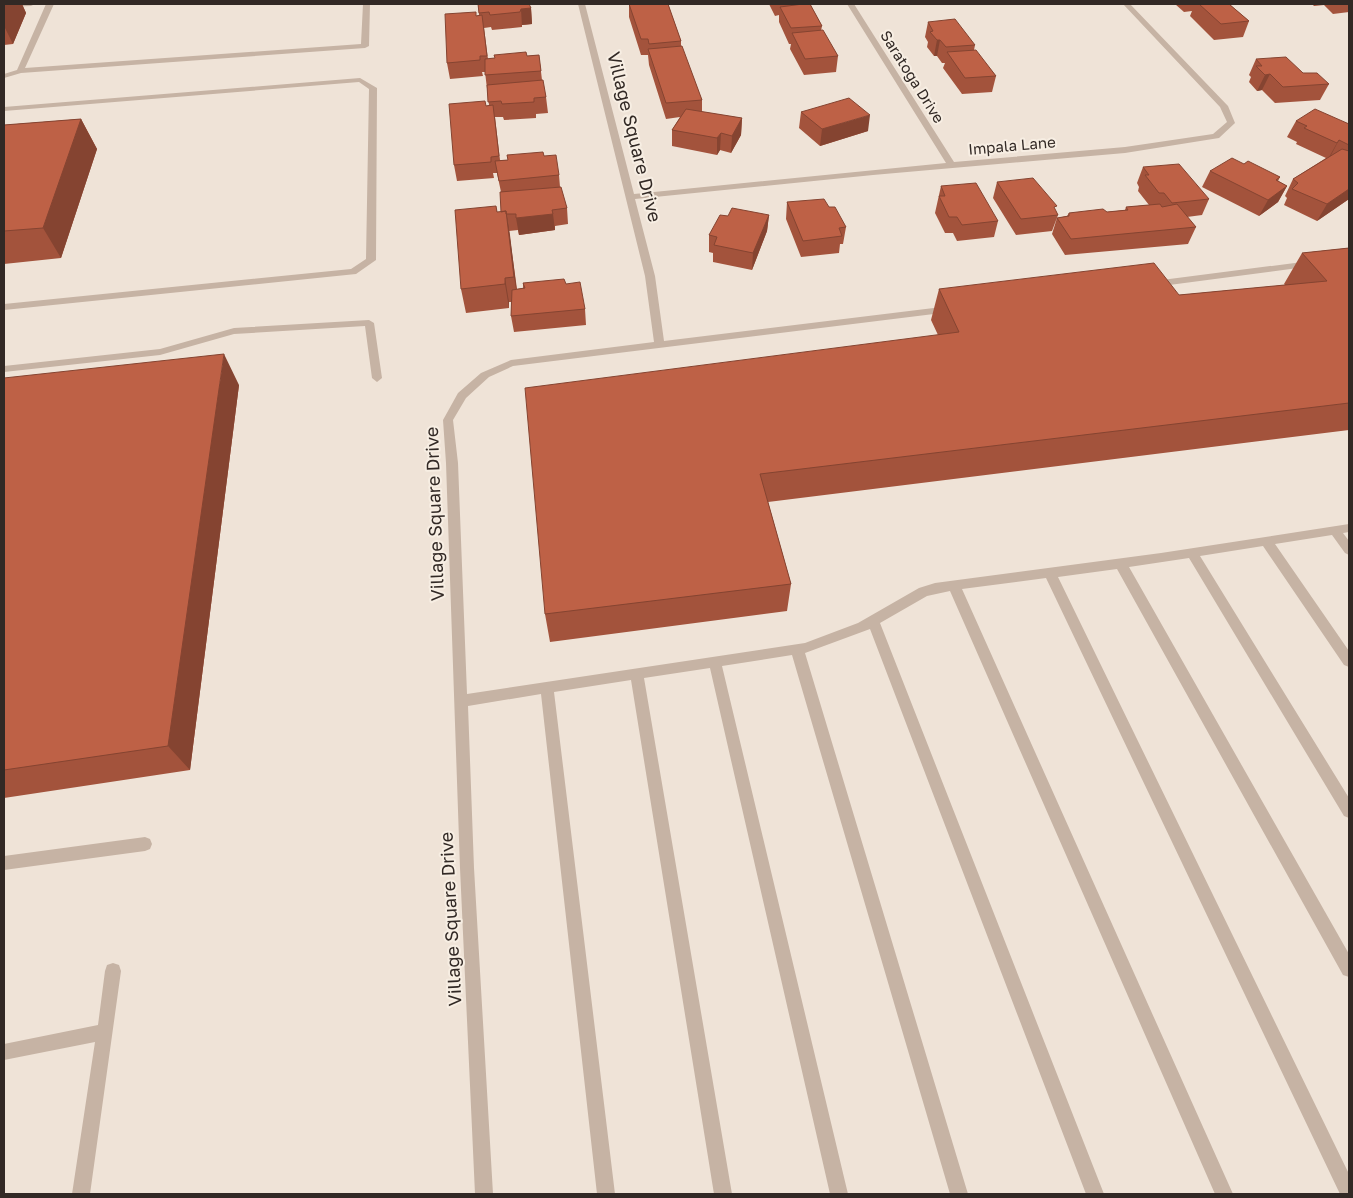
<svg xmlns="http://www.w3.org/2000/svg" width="1353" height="1198" viewBox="0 0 1353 1198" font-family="'Golos Text',sans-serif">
<rect width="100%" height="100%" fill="#efe3d7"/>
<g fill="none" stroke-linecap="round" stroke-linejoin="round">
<!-- minor -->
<path fill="#c6b3a4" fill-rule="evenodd" d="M4,4H35L31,6L4,7Z
M46,4H54L25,68L361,44L363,4H370L369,46L365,48L21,73L4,78V74L17,70Z
M578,4H585L634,194L946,163L847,4H854L954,162L1125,147L1213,134L1227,122L1220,107L1123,4H1130L1228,106L1235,123L1219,138L1125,153L873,175L635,199L655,276L664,341L950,306L955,309L950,312L513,366L489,377L466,398L453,420L458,463L467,694L805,643L858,623L919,588L935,583L1161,553L1349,524V532L1343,533L1349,541V555L1345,553L1332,535L1275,544L1349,651V667L1344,665L1263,546L1200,556L1349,798V818L1344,816L1189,558L1129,567L1349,954V977L1343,975L1117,569L1058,577L1349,1174V1194H1340L1046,578L962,589L1233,1194H1215L950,591L927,596L880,623L1104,1194H1086L870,629L805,653L968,1194H950L792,655L722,666L848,1194H830L710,668L644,678L732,1194H714L631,680L554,692L615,1194H597L541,694L468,706L474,868L493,1194H475L460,868L446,463L443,420L458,393L481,373L511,360L654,342L645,276Z
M360,78L377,88L376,260L356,274L4,310V304L351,269L366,259L369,89L359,82L4,111V107Z
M1310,261L1313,262V266L1154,287L1149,284L1154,281Z
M369,320L374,323L382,378L377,382L372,378L365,326L234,334L160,355L4,372V366L160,349L234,328Z
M145,837L150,839L152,844L150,849L145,851L4,870V856Z
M113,963L119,965L121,971L90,1194H72L95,1042L4,1060V1044L98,1025L105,971L107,965Z"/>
</g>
<!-- wall -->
<path fill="#a3533c" d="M4,4H22L26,13L13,44L4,45Z
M478,4L531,8L532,24L522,25V27L492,30L491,27L484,28L488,59L539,55L542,80L546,97L548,113L536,114V118L504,120L503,117H495L500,160H508L507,155L544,156L559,175L560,187L567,208L568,224L555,226V230L519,235L518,230L509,231L517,289L523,288V283L566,284L585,309L586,325L514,332L511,316L512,302H509V308L466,313L461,289L496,206L497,212H501V192L497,173H493L494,178L457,181L454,165L486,106L489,105L485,72H482L483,76L450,79L447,63L476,16L479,15Z
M629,4H668L681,41V46L702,100V112L742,118L741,135L731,153L720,150L717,155L672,146V130L680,117L666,119L649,65L648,55H641L629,17Z
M769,4H810L822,26L821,31L838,56L836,72L804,75L790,49L791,44H789L779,22V15L775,16Z
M1175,4H1229L1249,21L1243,37L1214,40L1190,16L1192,11L1184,12Z
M1312,4H1349V12L1333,14L1324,5L1314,6Z
M928,22L975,45L974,50L996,76L992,92L962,94L943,68L945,63H942L937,56H934L927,47L928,42L925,37Z
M1256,59L1303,73L1329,84L1320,100L1275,103L1262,90L1257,91L1249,82L1251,77L1249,75Z
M801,112L868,131L820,146L799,128Z
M81,119L97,149L61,258L4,264V125Z
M1296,121L1349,124V199L1317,221L1284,205L1287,198L1285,196L1293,179L1326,158L1296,144L1297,142L1287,137Z
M1244,164L1280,177L1278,181L1287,186L1278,202L1259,216L1202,187L1210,171Z
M1143,167L1209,199L1202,215L1187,217L1196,227L1188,244L1065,255L1052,234L1057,218L1067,216L1069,213L1107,212L1125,210L1126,207L1149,205L1138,191L1139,187L1137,183Z
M997,182L1056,211L1058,215L1052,231L1016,235L993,198Z
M941,186L998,221L994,237L957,241L953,233H945L935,213Z
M787,202L829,207L846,227L843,244H840L839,253L801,257L786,219Z
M769,215L767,231L752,270L713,262V253L709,252V235L728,216Z
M1349,248V430L768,502L791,584L787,611L550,642L545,614L938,335L931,320L939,289L1179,295L1285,285L1284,284L1302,253Z
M4,378L239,385L190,770L4,798Z"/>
<!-- shaded-wall -->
<path fill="#854431" d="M4,4H22L26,13L13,44L4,26Z
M531,8L532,24L522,25V27L521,9Z
M937,40H940L937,56H934Z
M1270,74L1262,90L1257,91L1265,75Z
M870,115L868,131L820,146L822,129Z
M742,118L741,135L731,153L732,136Z
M81,119L97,149L61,258L43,228Z
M721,133L720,150L717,155V138Z
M1339,140L1330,157L1328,159L1337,143Z
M1287,186L1278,202L1259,216L1268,200Z
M1349,189V199L1317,221L1327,204Z
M506,211L510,235L518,301L514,277Z
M553,214L555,230L519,235L516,218Z
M769,215L767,231L752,270L753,253Z
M505,278L509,302V308L505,284Z
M224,354L239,385L190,770L168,746Z"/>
<!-- building -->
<path fill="#be6146" stroke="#854431" d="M478,4H529L531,8L521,9L520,12L490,15L489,12L479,13Z
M629,4H668L681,41L649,44L648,39H641Z
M803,4H810L822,26L791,28L780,7Z
M1199,4H1229L1249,21L1221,24Z
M476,12V16L482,15L487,56H480V60L447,63L445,14Z
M955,19L975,45L946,47L940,40H937L930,32L933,31L928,22Z
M823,30L838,56L805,59L792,33Z
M682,46L702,100L666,103L648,49Z
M976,50L996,76L965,78L947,52Z
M526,52L527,56L539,55L541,71L485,75V59L495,58L494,55Z
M1286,57L1303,73H1317L1329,84L1283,87L1270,74L1265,75L1256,66H1262L1256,59Z
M543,80L546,97L534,98V102L502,104L501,101L488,102L487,85Z
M849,98L870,115L822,129L801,112Z
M485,101L486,106L493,105L499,156L491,157V162L454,165L449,104Z
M686,109L742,118L732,136L721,133L717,138L672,130Z
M1315,109L1349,124V145L1339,140L1337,143L1304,128L1307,126L1296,121Z
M81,119L43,228L4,231V125Z
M1342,149L1349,151V189L1327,204L1292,189L1298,183L1293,179Z
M543,152L544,156L556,155L559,175L499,181L495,161L508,160L507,155Z
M1232,158L1244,164L1248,161L1280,177L1276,180L1287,186L1268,200L1210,171Z
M1179,164L1209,199L1172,203L1164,193H1159L1145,175H1149L1143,167Z
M1033,178L1057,206L1054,207L1058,215L1021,219L997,182Z
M976,183L998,221L962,225L957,217H949L939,196H945L941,186Z
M561,187L567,208L552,210L553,214L516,218V214H506V211L501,212L500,192Z
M824,199L829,207H835L846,227L839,228L842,236L803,241L787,202Z
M1160,204L1162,207L1177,204L1196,227L1071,239L1057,218L1069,216V213L1103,209L1107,212L1128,210L1126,207Z
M496,206L497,212L506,211L514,277L505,278V284L461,289L455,210Z
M732,208L769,215L753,253L714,245L717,237L709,235L720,215L728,216Z
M1349,248V403L760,474L791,584L545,614L525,388L959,332L939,289L1154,263L1179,295L1327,281L1302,253Z
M564,279L566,284L580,282L585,309L511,316L512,290L525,288L523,283Z
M224,354L168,746L4,770V378Z"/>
<g text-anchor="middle" stroke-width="4" stroke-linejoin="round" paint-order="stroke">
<!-- far-street labels -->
<g font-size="15" fill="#322925" stroke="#f7eee3">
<text transform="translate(912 77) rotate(58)" y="5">Saratoga Drive</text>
<text transform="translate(1012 146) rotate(-5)" y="5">Impala Lane</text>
</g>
<!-- street labels -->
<g font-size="18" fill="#322925" stroke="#f7eee3">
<text transform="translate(634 137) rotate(76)" y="6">Village Square Drive</text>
<text transform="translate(435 514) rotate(-92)" y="6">Village Square Drive</text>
<text transform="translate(451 919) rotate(-93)" y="6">Village Square Drive</text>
</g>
</g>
<!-- border -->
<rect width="1353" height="1198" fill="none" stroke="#322925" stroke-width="10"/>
</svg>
